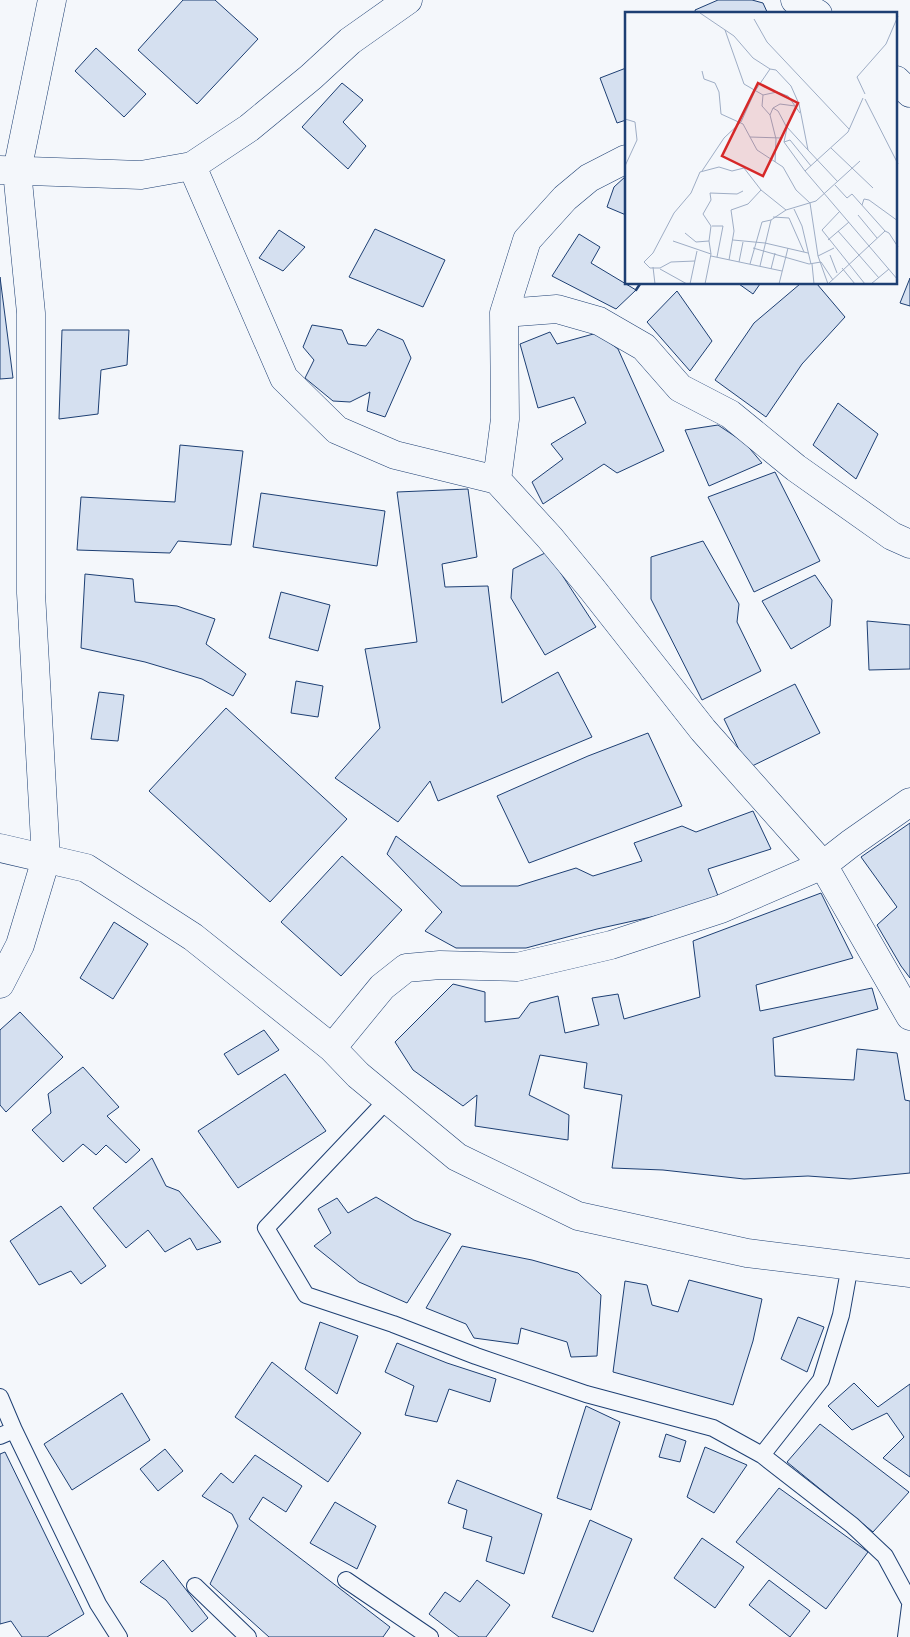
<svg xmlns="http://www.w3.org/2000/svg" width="910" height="1637" viewBox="0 0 910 1637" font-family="Signika,sans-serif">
<rect width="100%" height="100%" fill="#f4f7fb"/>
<!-- building -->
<path fill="#d5e0f0" stroke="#1d3f73" d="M183,0H215L258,39L197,104L138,50Z
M718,0H752L763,3L768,14H696L695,10Z
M96,48L146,94L124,117L75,71Z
M626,68V120L617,123L600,78Z
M342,83L363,100L343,122L366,146L348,169L302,127Z
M626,176V215L607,207L614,187Z
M375,229L445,260L423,307L349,277Z
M279,230L305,247L283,271L259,258Z
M579,234L600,247L591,263L636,290L616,309L552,276Z
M0,277L13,378L0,379Z
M910,278V306L900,303Z
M739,284H760L753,294Z
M800,284H817L845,317L802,364L766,417L715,380L754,323Z
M677,291L712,341L690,371L647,322Z
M312,325L342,330L348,344L366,346L378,329L403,340L411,358L385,417L367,411L370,392L350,402L333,401L305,378L314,360L303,347Z
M62,330H129L127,365L101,370L98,414L59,419Z
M550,332L557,344L597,333L618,349L664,451L617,473L604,464L543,504L532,482L563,459L551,444L586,423L574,397L538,408L520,344Z
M838,403L878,434L856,479L813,445Z
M718,425L745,443L762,463L709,486L685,430Z
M180,445L243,451L231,545L178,541L170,553L77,550L81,497L175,502Z
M775,472L820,561L754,592L708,497Z
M468,489L477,557L442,564L445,587L488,586L502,703L558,672L592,737L438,801L430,781L398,822L335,778L380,728L365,649L417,642L397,492Z
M261,493L385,511L377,566L253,547Z
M703,541L739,604L737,622L761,671L702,700L651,599V557Z
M547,552L596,627L545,655L511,598L513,569Z
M85,574L133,579L135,602L177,606L215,619L206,644L246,674L233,696L202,679L145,662L81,648Z
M815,575L832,600L830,626L791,649L762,601Z
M281,592L330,605L318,651L269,638Z
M867,621L910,625V669L869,670Z
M296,681L323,686L318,717L291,713Z
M795,684L820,733L748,768L724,719Z
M99,692L124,695L118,741L91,739Z
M226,708L347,819L270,902L149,791Z
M648,733L682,806L529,863L497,796L588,756Z
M753,811L771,849L708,869L718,896L660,915L597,929L526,948H456L425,931L442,912L387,854L396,836L461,886H518L576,868L593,876L642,861L634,843L682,826L696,832Z
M910,823V978L901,966L877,925L897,907L861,857Z
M342,856L402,910L341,976L281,922Z
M821,893L853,958L756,985L760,1011L872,988L878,1009L773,1038L775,1076L854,1080L857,1049L897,1053L905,1100L910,1101V1173L850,1179L808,1176L744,1179L663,1170L612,1168L622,1095L584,1088L587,1063L540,1055L529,1095L569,1115L568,1140L475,1126L477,1095L463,1106L413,1070L395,1042L453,984L485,992V1022L519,1018L530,1003L558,996L565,1033L599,1025L592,998L618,994L624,1019L700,997L693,941Z
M114,922L148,944L113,999L80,978Z
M20,1012L63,1057L6,1112L0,1105V1030Z
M264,1030L279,1050L238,1075L224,1054Z
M83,1067L119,1107L107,1116L140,1150L126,1163L106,1145L96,1155L83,1144L63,1162L32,1130L51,1113L48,1094Z
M285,1074L326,1131L238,1188L198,1131Z
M152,1158L166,1186L179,1191L221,1242L197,1250L190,1238L165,1252L148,1230L126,1248L93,1208Z
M376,1197L414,1220L451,1234L407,1303L359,1282L314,1246L331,1233L318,1209L337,1198L348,1213Z
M61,1206L106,1266L81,1284L71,1271L39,1285L10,1241Z
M462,1246L532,1260L578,1273L601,1295L597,1356L571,1357L567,1342L521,1328L518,1344L474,1338L466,1324L426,1308Z
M689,1280L762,1299L753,1341L733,1405L613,1372L625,1281L647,1285L652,1305L678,1312Z
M798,1317L824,1327L807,1372L781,1359Z
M320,1322L358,1336L337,1394L305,1369Z
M397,1343L447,1363L496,1379L490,1402L449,1389L437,1422L405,1415L414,1386L385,1372Z
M272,1362L361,1433L328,1482L235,1417Z
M854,1383L878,1407L910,1384V1477L883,1458L904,1437L887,1413L852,1430L828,1406Z
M122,1393L150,1440L72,1490L44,1444Z
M586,1406L620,1422L591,1510L557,1498Z
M820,1424L909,1492L873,1532L787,1462Z
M666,1434L686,1441L680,1462L659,1457Z
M705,1447L747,1465L714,1513L687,1497Z
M165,1449L183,1471L158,1491L140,1469Z
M5,1452L84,1614L47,1637H22L11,1621L0,1624V1454Z
M255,1455L302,1486L286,1512L263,1497L249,1519L390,1627L383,1637H269L210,1584L238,1526L232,1514L202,1496L221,1473L233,1483Z
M457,1480L542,1514L524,1574L486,1561L492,1537L463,1528L467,1510L448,1503Z
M779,1488L868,1552L826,1609L736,1542Z
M335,1502L376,1526L357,1569L310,1543Z
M590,1520L632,1539L593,1632L552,1617Z
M702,1538L744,1567L715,1608L674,1578Z
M163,1560L208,1618L192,1632L166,1600L140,1582Z
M477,1580L510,1605L486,1637H459L429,1614L445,1592L460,1602Z
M769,1580L810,1611L790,1637L749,1605Z"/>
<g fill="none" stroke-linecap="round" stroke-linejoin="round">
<defs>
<path id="service" d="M388,1099L266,1228L306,1295L393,1324L476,1356L586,1394L713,1428L762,1455
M850,1265L841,1315L821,1380L762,1455L852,1525L885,1556L910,1602
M0,1397L14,1430
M0,1436L14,1430L98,1604L119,1637
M346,1580L430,1637
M195,1586L248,1637
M906,1637L910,1606"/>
<path id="minor" d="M795,0L818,14
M896,80L910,93
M192,166L284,378L337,430L395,455L497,480L550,538L592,589L703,730L823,865L910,1016
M0,170L141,175L192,166L249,128L311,77L350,41L408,0
M504,313L527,240L565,198L589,178L626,159
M497,480L505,419L504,313L557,309L599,321L644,347L680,388L730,414L796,468L892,536L910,544
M0,848L86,868L193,937L332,1048L358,1075L457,1157L578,1216L747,1253L910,1273
M0,984L20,945L46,859L31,593V313L17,171L52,0
M332,1048L382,987L406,968L440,965L517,967L611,945L721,909L823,865L850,844L910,802"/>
</defs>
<!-- service casing -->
<use href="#service" stroke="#1d3f73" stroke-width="18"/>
<!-- minor casing -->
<use href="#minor" stroke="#1d3f73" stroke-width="29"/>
<!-- service -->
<use href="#service" stroke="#f4f7fb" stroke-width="16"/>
<!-- minor -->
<use href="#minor" stroke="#f4f7fb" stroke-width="28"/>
<!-- wall -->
<path stroke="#1d3f73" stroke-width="2.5" d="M636,290L640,284"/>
</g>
<!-- overview -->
<g transform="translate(625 12)">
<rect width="272" height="272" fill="#f4f7fb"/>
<path fill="none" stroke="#9eadc5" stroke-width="1" d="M75,1L109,24L128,46L145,57L130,79L116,110L99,126L77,159M129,7L142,30L224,117M100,18L119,72L138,83L152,80L163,84L175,101M145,57L151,58L166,74L174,92L183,138L213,170M77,59L79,67L90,71L94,80L96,102L118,112L132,138L158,155L171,178L185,191L193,244L203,272M240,82L232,65L261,32L273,4M138,83L137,94L145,103L151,127L150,150M240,87L273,152M148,96L155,92L170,94M145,103L148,96L153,99L161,114L183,138M0,107L10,110L12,128L0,154M162,116L159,130L180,159L273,268M125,125L157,126M159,130L165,128L186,154M206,136L248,176M180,159L223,120L238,86M210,173L222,186L227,182L260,219M237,193L239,187L244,188L273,209M169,197L177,214L186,252M215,199L197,218L240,272M233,203L252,226M148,205L164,206L179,240M87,214H98L92,245M213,219L254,266M60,221L71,230L84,229M108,228L140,231L183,241M203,228L224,210M48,229L86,242L80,272M128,236L184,252L196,250L208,268M86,242L84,229L86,214L78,202L86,188L85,181L112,182L118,179M205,243L212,261M86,244L157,259M193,244L209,236M104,248L109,219L106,198L123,192L136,178M70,249L46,250L35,256H25L19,250L28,241L49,201L66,181L75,160L94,155L107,159L119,156L136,178L161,198L191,189L235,149M114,250L118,230M125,252L137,210L146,208M187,252L189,272M135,254L146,208L161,198M28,255L30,272M217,256L230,272M35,257L62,272M146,257L150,241M65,272L72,239M154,272L163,236M203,272L260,219L264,221L273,235M246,272L264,257"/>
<path fill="#d62828" fill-opacity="0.15" stroke="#d62828" stroke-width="2.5" d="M133,71L173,91L138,164L97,144Z"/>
<rect width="272" height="272" fill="none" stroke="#1d3f73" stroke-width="2.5"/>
</g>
</svg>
